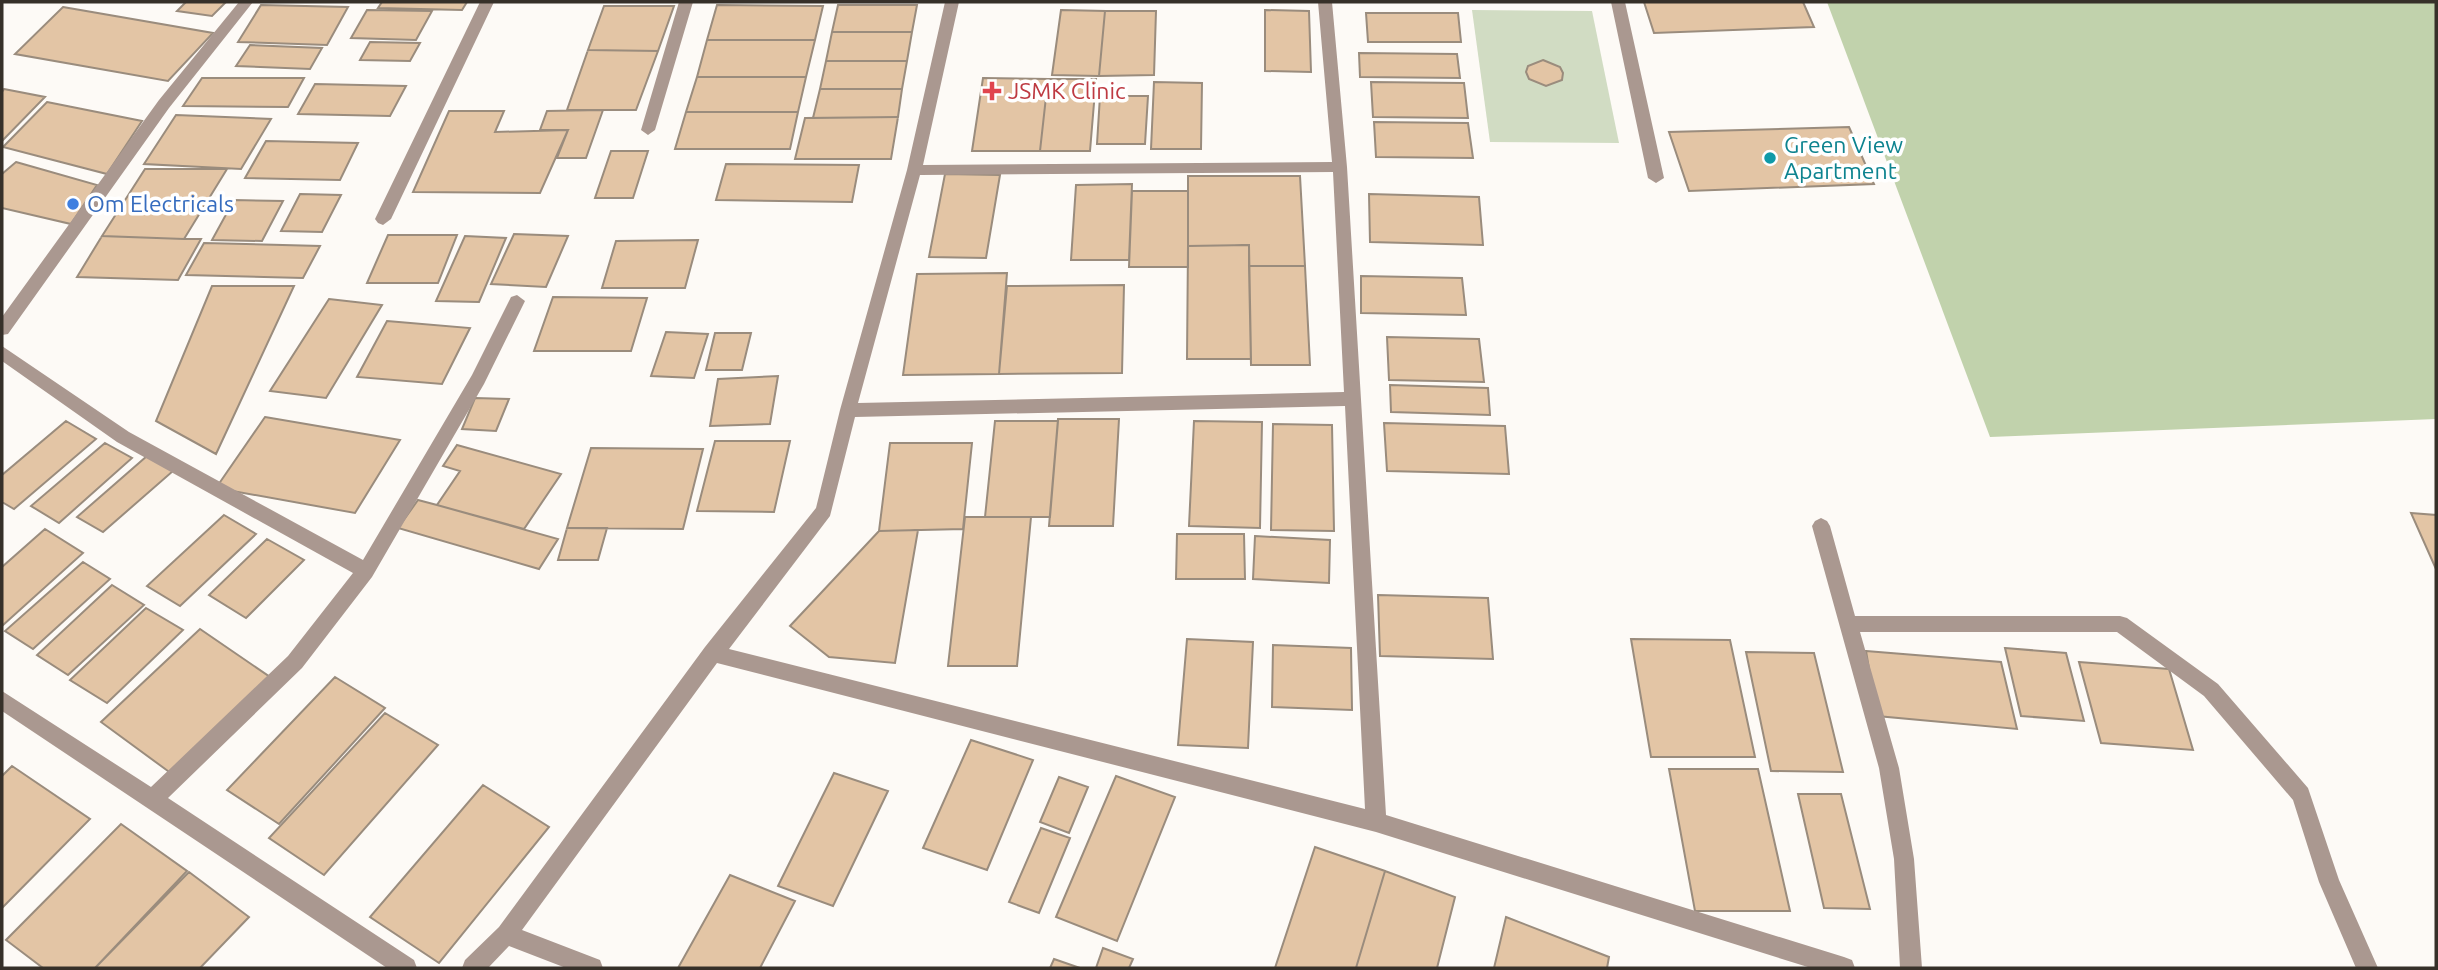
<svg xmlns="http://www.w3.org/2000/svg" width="2438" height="970" viewBox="0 0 2438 970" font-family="Ubuntu,sans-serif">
<rect width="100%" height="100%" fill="#fdfaf6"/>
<!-- green -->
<path fill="#d1dcc3" d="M1472,10L1592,11L1619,143L1490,142Z"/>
<!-- forest -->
<path fill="#c1d2ac" d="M1827,2H2436V419L1990,437Z"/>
<!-- building -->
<path fill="#e3c5a5" stroke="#9a8c7d" stroke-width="2" d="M186,2H226L212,16L177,11Z
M382,2H467L462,10L378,8Z
M1644,2H1803L1814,27L1654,33Z
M261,5L348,7L327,45L238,42Z
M717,5L823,6L815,40H707Z
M838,5H917L912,32H832Z
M604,6H674L658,51L588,50Z
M63,7L213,33L168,81L15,54Z
M367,10L432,11L416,40L351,38Z
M1061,10L1105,11L1099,76L1052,75Z
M1265,10L1309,11L1311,72L1265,71Z
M1105,11H1156L1154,75L1099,76Z
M1366,13H1458L1461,42H1368Z
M832,32H912L907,61H826Z
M707,40H815L806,77H697Z
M370,42L420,43L410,61L360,60Z
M250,45L322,48L310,69L236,66Z
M588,50L658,51L636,110H567Z
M1359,53L1457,54L1460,78L1360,77Z
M1543,60L1560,67L1563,73L1562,80L1546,86L1529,79L1526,72L1528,66Z
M826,61H907L902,89H820Z
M697,77H806L798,112H686Z
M202,78H304L288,107L183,106Z
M983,78L1048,79L1040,151H972Z
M1048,79H1096L1090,151H1040Z
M1154,82L1202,83L1201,149H1151Z
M1371,82L1464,83L1468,118L1373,117Z
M315,84L406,86L390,116L298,114Z
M4,89L45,97L2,141V92Z
M820,89H902L898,117L813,118Z
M1100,96H1148L1145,144H1097Z
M47,102L142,121L107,174L3,147Z
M603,110L586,158H557L568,130H540L547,111Z
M449,111H504L495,132L568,130L540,193L413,192Z
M686,112H798L790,149H675Z
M176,115L271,119L241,169L144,164Z
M898,117L891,159H795L805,118Z
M1374,122L1468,123L1473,158L1376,157Z
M1849,127L1874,184L1689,191L1669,132Z
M266,141L358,143L340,180L245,178Z
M611,151H648L633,198H595Z
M16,162L97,185L71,224L2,208V174Z
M726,164L859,165L852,202L716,200Z
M145,169H227L184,239L102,236Z
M945,174L1000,175L986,258L929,257Z
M1188,176H1300L1305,266H1249V245L1188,246Z
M1132,184L1129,260H1071L1076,185Z
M1132,191H1188V267H1129Z
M300,194L341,195L322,232L281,231Z
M1369,194L1479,197L1483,245L1370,242Z
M234,200L283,201L262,241L212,240Z
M514,234L568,236L546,287L491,284Z
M388,235H457L438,283H367Z
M102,236L184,239H201L178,280L77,277Z
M465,236L506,238L479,302L436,301Z
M698,240L685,288H602L616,241Z
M204,243L320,246L303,278L186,275Z
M1249,245L1251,359H1187L1188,246Z
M1249,266H1305L1310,365H1251Z
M1007,273L999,374L903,375L917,274Z
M1361,276L1462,278L1466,315L1361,313Z
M1124,285L1122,373L999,374L1007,286Z
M212,286H294L216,454L156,421Z
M553,297L647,298L631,351H534Z
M329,299L382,305L326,398L270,391Z
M387,321L470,328L442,384L357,377Z
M666,332L708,334L694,378L651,376Z
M715,333H751L742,370H706Z
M1387,337L1479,339L1484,382L1389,380Z
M778,376L770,424L710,426L718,379Z
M1390,385L1488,388L1490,415L1391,412Z
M475,398L509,399L496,431L462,429Z
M265,417L400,440L355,513L216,488Z
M1058,419H1119L1113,526H1049Z
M66,421L96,439L14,509L2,502V475Z
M995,421H1058L1050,517H985Z
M1194,421L1262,422L1260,528L1189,526Z
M1384,423L1505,426L1509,474L1387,471Z
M1273,424L1332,425L1334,531L1271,530Z
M715,441H790L774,512L697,511Z
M105,443L132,458L59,523L31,506Z
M890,443H972L963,529L879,531Z
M457,445L561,474L524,529L437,505L460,471L443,466Z
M591,448L703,449L683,529L567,528Z
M147,456L173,471L103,532L77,517Z
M418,500L437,505L558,539L539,569L398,528Z
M2411,513L2436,515V569Z
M224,515L256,534L180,606L147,586Z
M965,517H1031L1017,666H948Z
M567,528H607L598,560H558Z
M45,529L83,553L2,626V567Z
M918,530L895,663L829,657L790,626L879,531Z
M1177,534H1244L1245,579H1176Z
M1255,536L1330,540L1329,583L1253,579Z
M267,539L304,560L246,618L209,595Z
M83,562L110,579L33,649L5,631Z
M112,585L144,605L68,675L37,655Z
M1378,595L1488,598L1493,659L1380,656Z
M146,608L183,630L107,703L70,680Z
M200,629L270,677L172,774L101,722Z
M1187,639L1253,642L1248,748L1178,745Z
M1631,639L1730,640L1755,757H1651Z
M1273,645L1351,648L1352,710L1272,707Z
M2005,648L2066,653L2084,721L2021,716Z
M1866,651L2001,662L2017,729L1877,716Z
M1746,652L1814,653L1843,772L1771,771Z
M2079,662L2169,669L2193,750L2101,743Z
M335,677L385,708L279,824L227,790Z
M385,713L438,745L324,875L269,838Z
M971,740L1033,760L987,870L923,848Z
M12,766L90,819L2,908V776Z
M1669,769H1758L1790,911H1695Z
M834,773L888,791L833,906L778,886Z
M1116,776L1175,797L1117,941L1056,917Z
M1059,777L1088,787L1069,833L1040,822Z
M483,785L549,827L439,963L370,917Z
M1798,794H1841L1870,909L1824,908Z
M121,824L187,871L95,968H43L6,940Z
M1041,828L1070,838L1039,913L1009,902Z
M1315,847L1385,871L1356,968H1275Z
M1385,871L1455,897L1437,968H1356Z
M189,872L249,917L200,968H95Z
M730,875L795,901L760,968H678Z
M1506,917L1609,957L1607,968H1494Z
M1103,948L1133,959L1129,968H1096Z
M1054,959L1080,968H1050Z"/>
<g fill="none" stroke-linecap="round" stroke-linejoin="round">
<!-- minor -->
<path fill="#aa9890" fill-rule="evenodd" d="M239,2H253L169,108L8,334L2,335V317L159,100Z
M480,2H494L391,219L383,225L378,223L375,219Z
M679,2H693L655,130L648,135L641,130Z
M945,2H959L923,165L1332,162L1318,2H1332L1347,167L1386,815L1844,957L1852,960L1855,968H1811L1376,832L717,663L522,930L600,960L603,968H566L509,946L488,968H462L465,960L499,927L705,647L816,508L840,410L907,170ZM1333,172L1344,392L858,403L920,175ZM1345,406L1365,809L729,649L830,516L855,417Z
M1611,2H1625L1664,178L1656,183L1648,178Z
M517,295L525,301L484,384L372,577L302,668L168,798L414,960L417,968H387L2,711V691L151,787L288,656L353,573L117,442L2,361V346L129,432L363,560L472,375L511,297Z
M1821,518L1827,521L1830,526L1855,616H2120L2127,618L2218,684L2308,788L2339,880L2378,968H2356L2319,882L2293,800L2204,696L2117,632H1860L1899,768L1914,859L1922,968H1900L1894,859L1879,768L1812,526L1815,521Z"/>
</g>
<!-- markers -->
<path fill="#e0444e" stroke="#fff" stroke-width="2.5" d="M988.5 80.5h7v7h7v7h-7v7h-7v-7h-7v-7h7z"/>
<circle fill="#0f9aa8" stroke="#fff" stroke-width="2.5" cx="1770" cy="158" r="7"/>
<circle fill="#3f7fe0" stroke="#fff" stroke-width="2.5" cx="73" cy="204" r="7"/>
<g text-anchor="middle" stroke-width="7" stroke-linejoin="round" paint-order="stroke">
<!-- health labels -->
<g font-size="23" fill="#be3a42" stroke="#fff" text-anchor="start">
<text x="1008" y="99">JSMK Clinic</text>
</g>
<!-- culture labels -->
<g font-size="23" fill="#0d838f" stroke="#fff" text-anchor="start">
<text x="1784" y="153">Green View<tspan x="1784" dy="26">Apartment</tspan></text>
</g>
<!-- shop labels -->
<g font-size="23" fill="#366cbe" stroke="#fff" text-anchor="start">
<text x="87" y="212">Om Electricals</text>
</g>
</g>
<!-- border -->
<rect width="2438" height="970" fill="none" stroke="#363029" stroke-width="7"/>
</svg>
